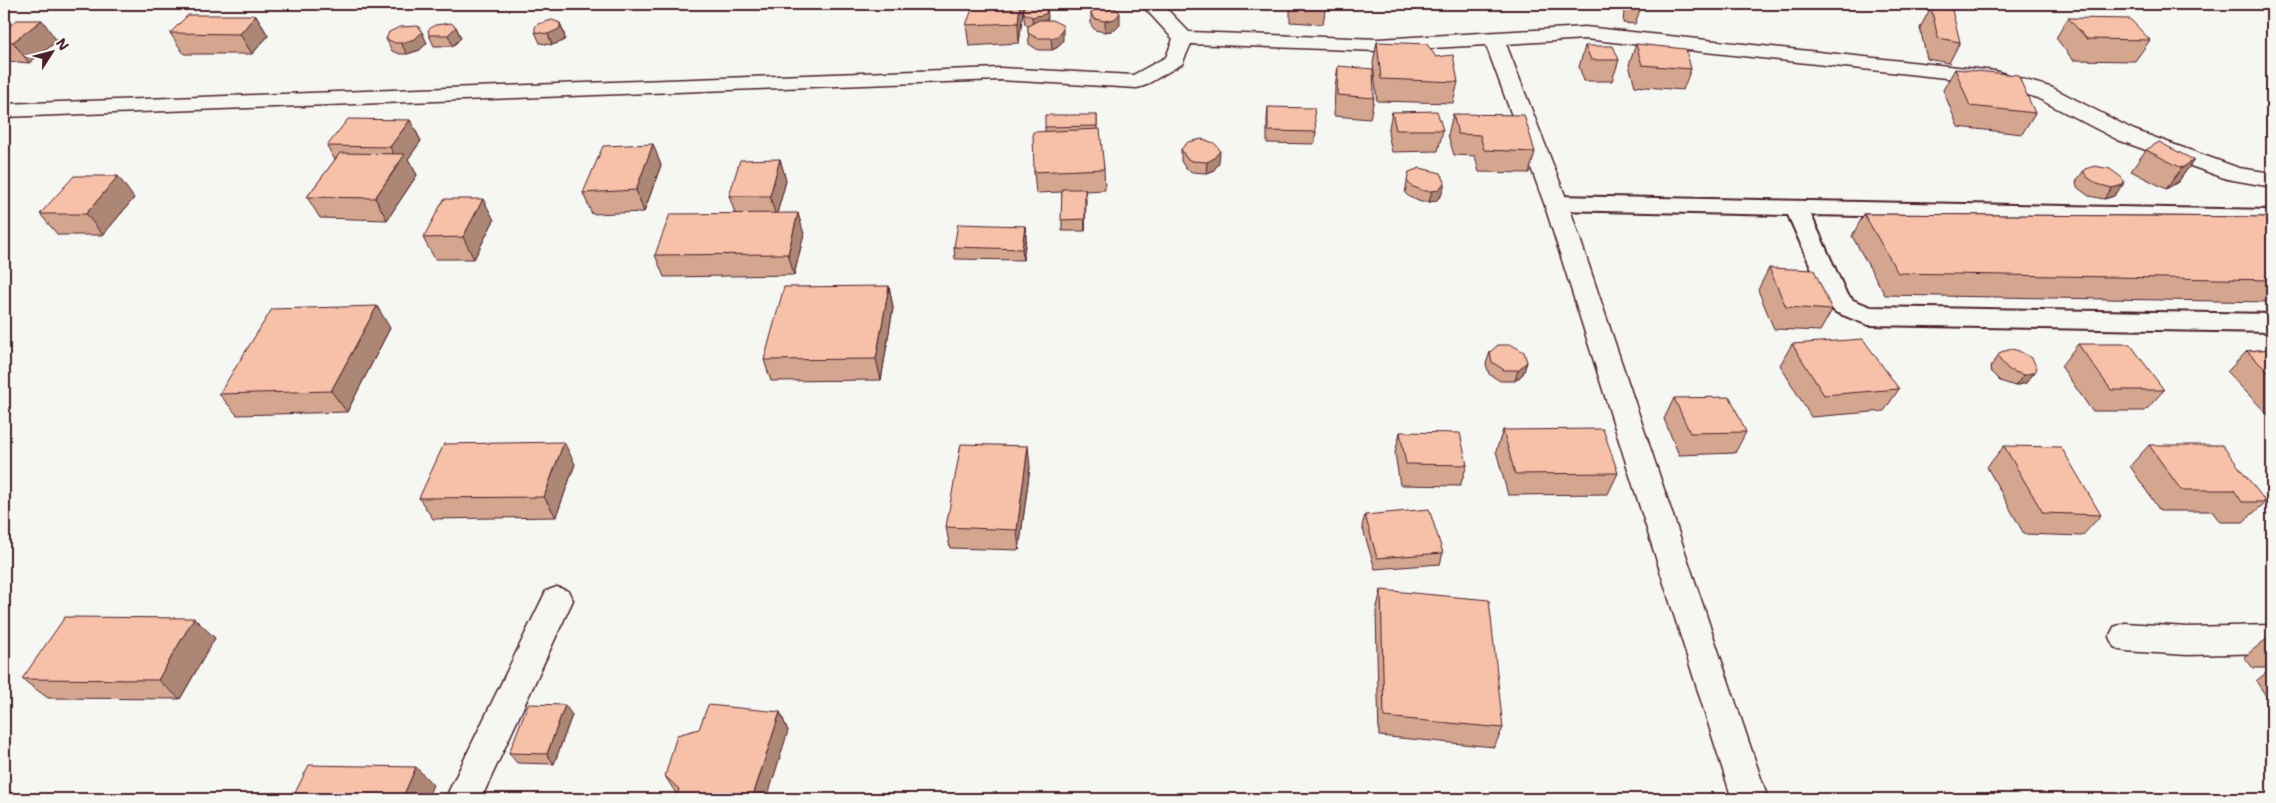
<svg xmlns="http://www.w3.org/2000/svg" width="2276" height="803" viewBox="0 0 2276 803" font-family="'Shantell Sans',sans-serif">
<rect width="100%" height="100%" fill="#f6f6f2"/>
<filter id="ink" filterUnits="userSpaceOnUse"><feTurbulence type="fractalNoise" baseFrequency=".02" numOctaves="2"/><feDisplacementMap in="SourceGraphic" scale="10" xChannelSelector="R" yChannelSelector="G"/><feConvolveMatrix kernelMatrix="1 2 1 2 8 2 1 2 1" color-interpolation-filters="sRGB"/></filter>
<g filter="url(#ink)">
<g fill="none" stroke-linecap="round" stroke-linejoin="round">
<defs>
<path id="lane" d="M1556,196L2272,210V224L1811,215L1846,293L1853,300L1871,307L2272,314V332L1868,325L1835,312L1827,303L1788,215L1556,210L1548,208L1545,203L1548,198Z"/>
<path id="street" d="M1141,4H1162L1189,32L1378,39L1585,27L1995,71L2053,88L2134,130L2239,168L2272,173V187L2227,179L2118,140L2037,98L1992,83L1585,39L1506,44L1568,203L1768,799H1732L1544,203L1486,45L1378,51L1191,44L1182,64L1144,86L1137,88L1000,80L4,117V104L1000,68L1133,75L1166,57L1173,39Z
M557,587L568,591L573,600L481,799H445L546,591Z
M2125,623L2187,627L2272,625V653L2187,655L2125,651L2114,647L2109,637L2114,627Z"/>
</defs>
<!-- lane casing -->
<use href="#lane" stroke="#4a1f2b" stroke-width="4"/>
<!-- street casing -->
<use href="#street" stroke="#4a1f2b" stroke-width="3"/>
<!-- lane -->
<use href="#lane" fill="#f6f6f2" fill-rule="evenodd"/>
<!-- street -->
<use href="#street" fill="#f6f6f2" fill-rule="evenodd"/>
</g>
<!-- wall -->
<path fill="#d4a690" stroke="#4a1f2b" d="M427,4H443L440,5L431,6Z
M1024,4L1023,8L1048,17L1047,20L1063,40L1058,47L1052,50H1038L1029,44L1028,26L1025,24L1023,9L1019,43L969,46L966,25Z
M1290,4H1326L1323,24L1290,22Z
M1626,4H1642L1635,24L1623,23L1624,12Z
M2002,4H2014L2012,7H2003Z
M1931,7L1960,42L1949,63L1927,59L1920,28Z
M1091,13L1120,25L1115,30L1105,32L1095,30L1091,25Z
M256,15L268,36L252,54H184L170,33Z
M2068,18L2150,40L2135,61L2073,60L2056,38Z
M560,23L564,34L565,39L561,42L552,45L540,43L535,32Z
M456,27L461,38L453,46H434L429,35Z
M4,30L57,41L29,63L7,61L4,57Z
M386,39L427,43L420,50L407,54H400L392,51Z
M1377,42L1436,57L1458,82L1453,103L1377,101L1373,63Z
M1636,44L1691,69L1683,90L1635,86L1629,65Z
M1585,46L1619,60L1612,81H1584L1579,67Z
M1338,66L1374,98L1370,119L1334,116L1335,87Z
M1955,69L2035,113L2022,134L1958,127L1943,90Z
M1268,107L1316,132L1314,144L1267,143V119Z
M1392,112L1443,130L1438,151L1392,152L1388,133Z
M1453,114L1535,152L1529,173L1479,172L1475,156L1454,155L1448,135Z
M1097,115V129L1104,169L1105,190L1085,191V231H1062V192L1036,193L1034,172L1045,132V127Z
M410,120L421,141L408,159L417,175L387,220L320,218L307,197L335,160L327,146Z
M1181,149L1219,163L1213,171L1206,173L1192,172L1186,169L1181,161Z
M2146,150L2194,160L2178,182L2166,189L2131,171Z
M780,159L786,181L777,213L804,234L794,275L664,277L655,255L735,213L729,196Z
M661,165L644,212L592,214L583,193Z
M2085,169L2123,185L2114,196L2104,199L2089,196L2078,188L2076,184L2077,180Z
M1409,172L1442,194L1436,201L1429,202H1421L1409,197L1405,193Z
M134,198L103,235H58L40,214Z
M1864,214L2272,217V302L1885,295L1852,236Z
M494,220L474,259H435L423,238Z
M1025,226L1026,238L1023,260L955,259L954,247Z
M1769,268L1832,310L1820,331L1774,329L1758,290Z
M889,286L893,308L881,380L771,381L764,360Z
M390,328L347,412L237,415L219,394Z
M1792,344L1899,389L1884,411L1811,417L1780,365Z
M2078,344L2164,390L2145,411H2092L2061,366Z
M2272,349V419L2227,372L2247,351Z
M1490,352L1527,362L1523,374L1515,381H1500L1489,374L1486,364Z
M2001,352L2035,372L2026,383L2015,386L2000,381L1991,372L1990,367Z
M1674,398L1746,432L1735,453L1679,455L1664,419Z
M1503,430L1618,473L1608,494L1508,495L1496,451Z
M1400,432L1467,465L1460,486L1400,485L1395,453Z
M2149,445L2266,502L2243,522H2220L2212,511H2160L2130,466Z
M2004,446L2101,515L2082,536L2024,534L1987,467Z
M575,464L556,517L433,519L419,498Z
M1030,467L1019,550L950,548L946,527Z
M1365,515L1443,553L1440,564L1375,569L1362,526Z
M1381,590L1503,728L1494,747L1379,736L1376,611Z
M2269,637H2272V668H2253L2244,657Z
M215,638L180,699L48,698L22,679Z
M2272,668V705L2256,681Z
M780,712L788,731L677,795L665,776Z
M572,715L554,764L517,763L509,753Z"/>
<!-- shaded-wall -->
<path fill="#ac8776" stroke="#4a1f2b" d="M1020,4H1024L1019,43L1018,23Z
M1047,6L1048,17L1046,25L1033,28L1032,17Z
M1120,13V25L1115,30L1105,32V21Z
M256,15L268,36L252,54L240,34Z
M42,20L57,41L29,63L13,42Z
M560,23L564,34L565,39L561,42L552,45L548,34Z
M456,27L461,38L453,46L448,35Z
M1063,29V40L1058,47L1052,50L1051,38Z
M422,32L427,43L420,50L407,54L401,43Z
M410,120L421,141L408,159L417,175L387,220L375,198L399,164L390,147Z
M653,144L661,165L644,212L636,190Z
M1220,151L1219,163L1213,171L1206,173L1207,162Z
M780,159L786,181L776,217L770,196Z
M2194,160L2178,182L2166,189L2182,168Z
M118,176L134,198L103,235L86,214Z
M1445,182L1442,194L1436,201L1429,202L1432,191Z
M2123,185L2114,196L2104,199L2112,188Z
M1085,189L1086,200L1085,231Z
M483,199L494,220L474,259L463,237Z
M798,213L804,234L794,275L788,254Z
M1025,226L1026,238L1023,260L1022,249Z
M889,286L893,308L881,380L876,359Z
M377,306L390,328L347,412L331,391Z
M1527,362L1523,374L1515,381L1518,370Z
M2035,372L2026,383L2015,386L2024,375Z
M564,442L575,464L556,517L544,497Z
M1028,446L1030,467L1019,550L1017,530Z
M194,618L215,638L180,699L158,680Z
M565,705L572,715L554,764L547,754Z
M780,712L788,731L767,799H752Z
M416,767L433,785L427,799H402Z"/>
<!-- building -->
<path fill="#f6c1a8" stroke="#4a1f2b" d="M974,4H1020L1018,23L966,25Z
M1029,4H1041L1047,6L1046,14L1032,17L1024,13L1023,8Z
M1105,6L1115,8L1120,13L1115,19L1105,21L1094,19L1091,13L1095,8Z
M1931,7L1952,10L1960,42L1938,38Z
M188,15H256L240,34L170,33Z
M2068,18L2130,19L2150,40L2087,39Z
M17,20H42L13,42H4V30Z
M552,20L560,23V28L557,30L548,34L535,32V27L538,24Z
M1039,20H1052L1062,25L1063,29L1058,36L1051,38H1037L1028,33V26Z
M451,23L456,27L448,35H429L428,30L435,25Z
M418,26L422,32L415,39L401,43H395L386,39L389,32L400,27Z
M1377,42L1427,44L1436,57L1453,55L1458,82L1381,79Z
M1636,44L1686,49L1691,69L1642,65Z
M1585,46H1613L1619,60H1591Z
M1338,66L1373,69L1374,98L1337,95Z
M1955,69L2018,75L2035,113L1970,106Z
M1268,107L1314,108L1316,132L1268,131Z
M1437,111L1443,130H1396L1392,112Z
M1453,114L1524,115L1535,152L1484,150L1480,135L1458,134Z
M1045,115H1097V126L1045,127Z
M348,119L410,120L390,147L327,146Z
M1100,129L1104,169L1034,172L1033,132Z
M1202,139L1214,143L1218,147L1220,151L1213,159L1207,162L1192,161L1186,158L1181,149L1188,142Z
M2159,142L2194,160L2182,168L2146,150Z
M653,144L636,190L583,193L603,146Z
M340,153L405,154L375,198L307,197Z
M780,159L770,196H729L740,160Z
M2095,166L2110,169L2121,177L2124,181L2123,185L2112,188L2097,184L2086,176L2084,172L2085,169Z
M1420,168L1441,173L1445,182L1438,190L1432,191H1424L1411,186L1407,181L1409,172Z
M74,176H118L86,214H40Z
M1062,189H1085V219L1061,220Z
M444,199H483L463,237L423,238Z
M798,213L788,254L655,255L670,214Z
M1864,214L2272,217V280L1898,273Z
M958,224L1025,226L1022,249L954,247Z
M1769,268L1814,270L1832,310L1786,307Z
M889,286L876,359L764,360L784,287Z
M377,306L331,391L219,394L272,309Z
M1863,339L1899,389L1824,395L1792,344Z
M2078,344H2130L2164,390H2111Z
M1498,345H1512L1524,352L1527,362L1518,370H1504L1492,362L1490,352Z
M2012,349L2019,351L2032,358L2037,368L2035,372L2024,375L2009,370L2000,360L1998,355L2001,352Z
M2272,349V376L2247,351Z
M1730,397L1746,432L1690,433L1674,398Z
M1603,429L1618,473L1515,474L1503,430Z
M1400,432L1460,433L1467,465L1406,464Z
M564,442L544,497L419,498L444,444Z
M961,444L1028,446L1017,530L946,527Z
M2149,445H2222L2266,502H2242L2234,490H2181Z
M2004,446L2061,447L2101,515L2043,513Z
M1429,509L1443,553L1377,558L1365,515Z
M1381,590L1489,600L1503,728L1384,717Z
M65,617L194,618L158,680L22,679Z
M528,704L565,705L547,754L509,753Z
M708,705L780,712L752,799H676L679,789L665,776L677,735L699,729Z
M309,765L416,767L402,799H292Z"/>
</g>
<!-- margin -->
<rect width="2276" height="803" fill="none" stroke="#f6f6f2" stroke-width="20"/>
<rect x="10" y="10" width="2256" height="783" fill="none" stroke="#4a1f2b" stroke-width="2" filter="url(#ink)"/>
<!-- north arrow -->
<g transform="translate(52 52) rotate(54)" stroke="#f6f6f2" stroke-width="4" paint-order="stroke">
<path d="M0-4L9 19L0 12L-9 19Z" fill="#4a1f2b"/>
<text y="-8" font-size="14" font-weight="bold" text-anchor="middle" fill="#4a1f2b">N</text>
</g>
</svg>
